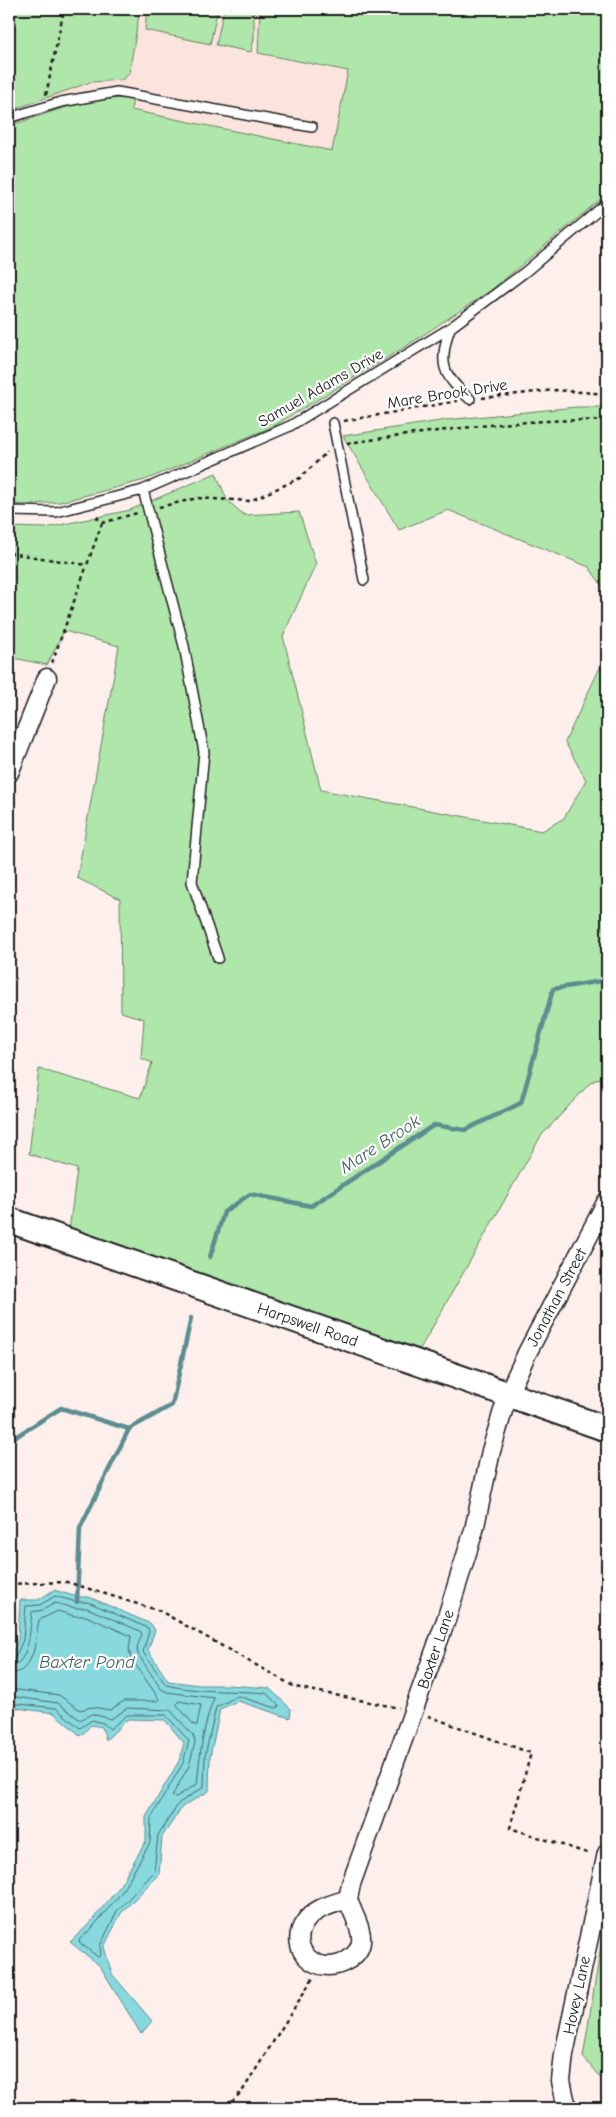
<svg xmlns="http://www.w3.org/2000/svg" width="616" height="2117" viewBox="0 0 616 2117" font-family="'Comic Neue',sans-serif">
<rect width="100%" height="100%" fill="#fdefec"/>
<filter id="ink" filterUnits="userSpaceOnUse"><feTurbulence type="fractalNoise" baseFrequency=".02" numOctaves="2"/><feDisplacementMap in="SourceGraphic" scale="10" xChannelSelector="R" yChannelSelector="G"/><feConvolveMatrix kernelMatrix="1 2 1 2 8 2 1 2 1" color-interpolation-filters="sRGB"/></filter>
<g filter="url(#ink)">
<!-- built -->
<path fill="#fce4de" d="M68,9H367L334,180L40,123L53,80Z"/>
<!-- green -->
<path fill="#afe6a9" stroke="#668162" d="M9,9H140L129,74L122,80L91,82L9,111Z
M147,9H218L210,44L145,30Z
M224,9H254V39L251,52L216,45Z
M260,9H607V194L490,291L405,347L274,426L145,480L60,502L23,505L9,503V126C50,113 90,95 133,99L131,110L332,151L348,71L258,53Z
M576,407H607V1075L591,1082L541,1136L420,1349L69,1231L77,1169L29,1154L39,1069L140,1098L152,1063L141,1058L144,1019L121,1012L120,899L77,878L119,646L64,631L47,665L9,657V527L46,528L130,510L216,473L227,500L244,515L299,512L316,564L283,636L321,790L542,831L564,818L586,780L565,742L602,663L603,587L589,567L448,510L399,530L343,436L446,420Z
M607,1908V2086L583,2057Z"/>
<!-- water -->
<path fill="#87d9de" stroke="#5c8d90" d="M54,1590L77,1597H89L151,1624L155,1630L148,1650L168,1681L200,1685H229L269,1688L291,1709L290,1718L238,1701L220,1709L210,1757L209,1791L182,1807L162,1837L159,1874L121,1913L104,1947L112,1974L152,2021L141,2034L100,1966L70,1942L88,1925L117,1890L146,1841V1817L179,1761L184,1743L165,1720L128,1719L106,1740L102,1727L91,1725L81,1736L54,1713L9,1707V1661L18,1639L20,1600H38Z"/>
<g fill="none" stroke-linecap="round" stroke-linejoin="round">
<!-- shore -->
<path stroke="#47686a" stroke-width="1" d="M9,1660L15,1658L23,1640L26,1606L40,1605L55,1596L76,1602H88L148,1628L149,1631L143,1652L166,1685C199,1693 233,1690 266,1693L279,1706L276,1708L238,1696L216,1707L205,1756L204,1787L179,1803L158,1835L154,1872L117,1911L100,1946L101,1955L98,1957L80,1943L79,1940L92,1928L121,1893L150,1843L151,1818L183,1763L189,1741L166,1715H127L110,1729L103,1723L92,1720L80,1728L56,1708L9,1703
M9,1667C30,1665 30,1628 32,1612L43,1610L55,1603L75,1608H87L140,1631L142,1634L137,1647L138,1654L161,1689L167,1692L214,1698C203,1726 200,1753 197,1784L176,1797L172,1796L189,1766L195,1742L193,1735L170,1710L127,1708L111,1719L92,1714L80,1720L58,1703L9,1696
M9,1674C36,1673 35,1639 39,1620L58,1611L74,1616H86L131,1636L129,1650L131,1658L159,1699L157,1701H124L110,1710L92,1707L80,1710L59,1695L9,1689
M179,1701L201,1705L197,1725H194L177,1705Z"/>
<!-- stream -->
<path stroke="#5c8d90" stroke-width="4.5" d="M210,1257L224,1212L250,1194L311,1206L434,1125L465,1130L521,1103L553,989L607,980
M9,1441L61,1408L129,1429L172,1405L191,1318
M77,1602L80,1528L129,1429"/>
<defs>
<path id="lane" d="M9,118L61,102L117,92L312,127
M450,328C438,363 442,375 470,399
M333,423L364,580
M143,490L184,646L204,752L192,882L218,958
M9,511L56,512L143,490L290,426L450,328L525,272L607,203"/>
<path id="street" d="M9,773L47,678
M348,1899L351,1884L446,1620L474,1530L491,1451L508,1394L527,1353L607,1201
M348,1899C351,1911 363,1929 361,1942C360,1951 354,1956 348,1960C318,1979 286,1949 305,1922C314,1908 333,1904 348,1899Z
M567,2108L561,2081L564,2054L607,1853"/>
<path id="secondary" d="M9,1220L607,1429"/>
</defs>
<!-- lane casing -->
<use href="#lane" stroke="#1c1c1c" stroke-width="12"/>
<!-- street casing -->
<use href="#street" stroke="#1c1c1c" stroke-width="21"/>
<!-- secondary casing -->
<use href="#secondary" stroke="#1c1c1c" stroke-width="28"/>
<!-- path -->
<path stroke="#1c1c1c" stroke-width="2.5" stroke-dasharray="4 4" stroke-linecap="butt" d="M46,95L64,9
M482,398L555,390L607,394
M344,421L457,401
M347,443C433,432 521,417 607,421
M159,507L198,498L250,501L300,478L327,452
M102,523L137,513
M9,553L87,565L102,523L94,514
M52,663L87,565
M9,1584L67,1582L160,1611L295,1687L399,1708
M428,1716L531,1753L510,1828L590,1854
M226,2108L243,2090L313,1978"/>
<!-- lane -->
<use href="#lane" stroke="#fff" stroke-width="9"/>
<!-- street -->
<use href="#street" stroke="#fff" stroke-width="18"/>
<!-- secondary -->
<use href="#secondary" stroke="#fff" stroke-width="24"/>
</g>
</g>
<g text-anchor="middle" stroke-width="4.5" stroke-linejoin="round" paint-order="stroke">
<!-- street labels -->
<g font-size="16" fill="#1c1c1c" stroke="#fff">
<text transform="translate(320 387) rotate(-30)" y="6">Samuel Adams Drive</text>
<text transform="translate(447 393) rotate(-9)" y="6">Mare Brook Drive</text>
<text transform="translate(556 1297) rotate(-62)" y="6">Jonathan Street</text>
<text transform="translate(308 1324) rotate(19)" y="6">Harpswell Road</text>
<text transform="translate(435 1649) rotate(-71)" y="6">Baxter Lane</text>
<text transform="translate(576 1995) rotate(-78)" y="6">Hovey Lane</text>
</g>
<!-- water labels -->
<g font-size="18" font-style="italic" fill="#415e60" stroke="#fff">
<text transform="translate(380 1144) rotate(-33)" y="6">Mare Brook</text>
<text x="87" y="1668">Baxter Pond</text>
</g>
</g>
<!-- margin -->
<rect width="616" height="2117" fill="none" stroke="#fff" stroke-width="30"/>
<rect x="15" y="15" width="586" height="2087" fill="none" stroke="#1c1c1c" stroke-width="2" filter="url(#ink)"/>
</svg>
